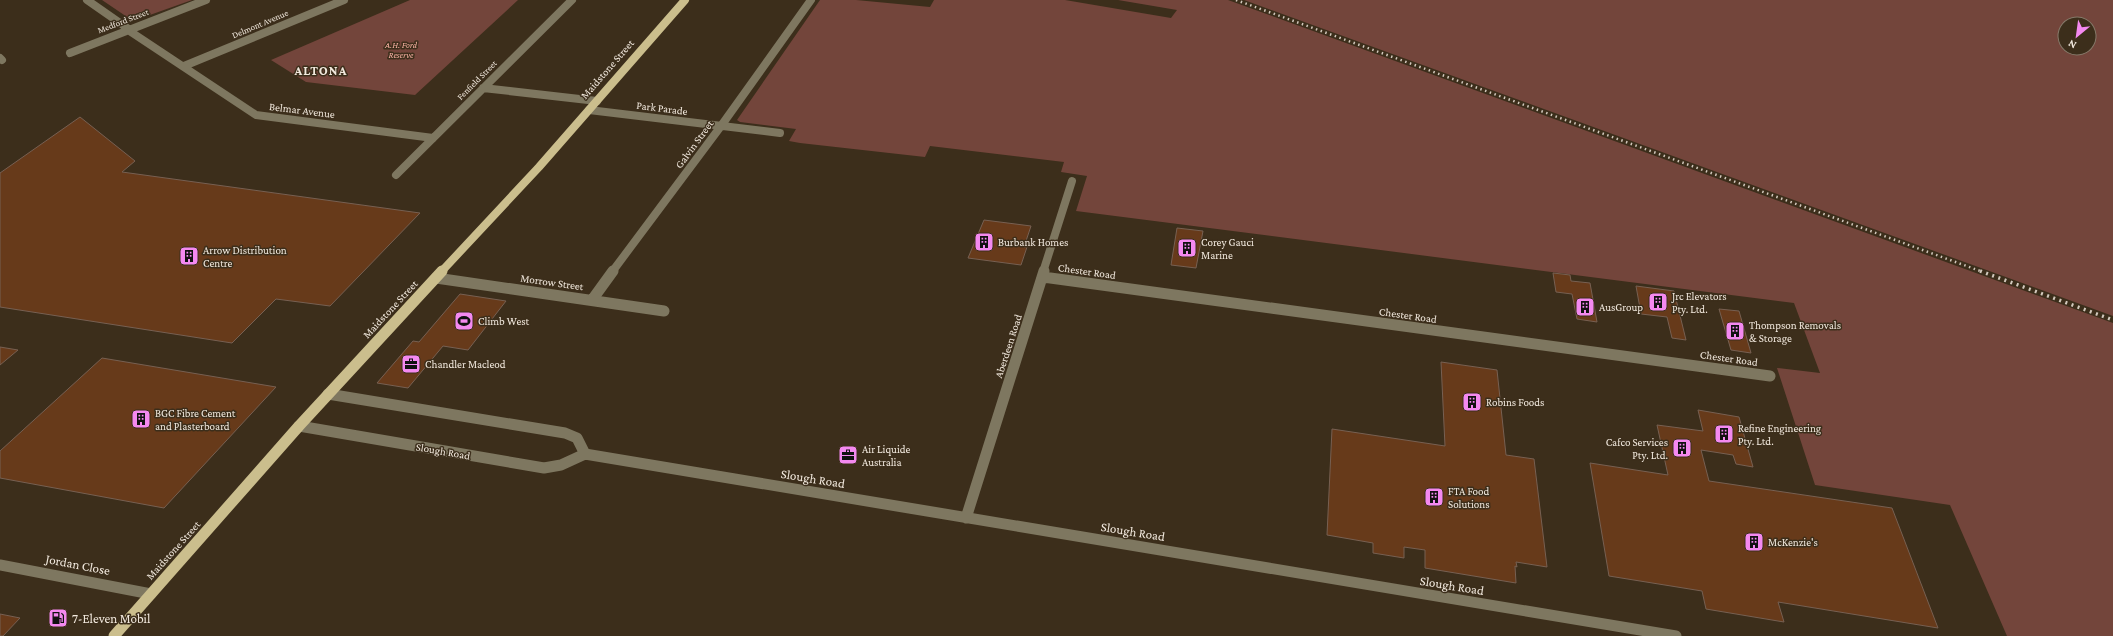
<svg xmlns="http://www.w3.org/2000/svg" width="2113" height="636" viewBox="0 0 2113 636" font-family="'Crimson Pro',serif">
<rect width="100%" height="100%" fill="#3c2e1b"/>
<!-- green -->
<path fill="#73453b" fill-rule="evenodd" d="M102,0H192L133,21Z
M410,0H518L415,95L306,82L271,60Z
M820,0H856L930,7L934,0H1065L1171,18L1177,10L1118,0H1228L2113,323V636H2007L1950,505L1815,485L1777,368L1820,373L1794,303L1076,211L1087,176L1061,172L1064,162L930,146L925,157L800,143L789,141L796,129L740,122L737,120Z
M1244,0H2113V316ZM2065,24H2089V48H2065Z"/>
<!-- building -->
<path fill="#673a1a" stroke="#776052" d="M80,117L135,161L122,172L420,213L330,306L276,299L232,343L0,307V173Z
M984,220L1031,226L1024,247H1027L1021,265L968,258Z
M1177,228L1203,231L1196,268L1171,265Z
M1553,273L1570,275L1571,281L1590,283L1597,322L1577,319L1572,294L1556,292Z
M1636,286L1674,291L1686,340L1672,338L1667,317L1641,314Z
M460,294L506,301L468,350L443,346L408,388L377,383L413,341L419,342Z
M1719,309L1739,311L1751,353L1731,350Z
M0,347L18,350L0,365Z
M102,358L276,387L164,508L0,478V451Z
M1441,362L1497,370L1506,455L1534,459L1547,567L1516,562L1517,567L1515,566L1516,583L1425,568V550L1404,547V558L1373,553V543L1327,535L1332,429L1445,446Z
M1698,410L1739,417L1753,467L1736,464L1733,455L1701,450L1709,481L1892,508L1938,628L1778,602L1784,622L1706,609L1702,591L1609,576L1590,463L1668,475L1657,425L1703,431Z
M0,614L20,618L3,636H0Z"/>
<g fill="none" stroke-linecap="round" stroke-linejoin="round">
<!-- minor-far1 -->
<path stroke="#7e7760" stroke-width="8" d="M87,0L130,30
M128,30L256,115L433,138
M70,53L206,0
M0,58L2,60
M184,66L344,0
M483,88L597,101
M589,110L780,133
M396,175L572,0
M612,272L721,126L811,0
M1043,272L1072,181"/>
<!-- minor -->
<path stroke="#7e7760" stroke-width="11" d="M1043,277L1770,376
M436,278L664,311
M592,300L613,271
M328,394L565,433L577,438L585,454
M299,426L544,468L561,465L585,454L1676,636
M966,518L1044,271
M0,565L151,594"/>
<!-- major-far1 -->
<path stroke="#cbbe8d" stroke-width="8" d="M441,272L539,167L685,0"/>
<!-- major -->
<path stroke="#cbbe8d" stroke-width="11" d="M114,636L299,426L442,271"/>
<!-- rail-far1 -->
<path stroke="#d2c8bc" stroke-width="2.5" stroke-dasharray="1.5 3.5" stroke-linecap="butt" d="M1236,0L1983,272"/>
<!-- rail -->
<path stroke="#d2c8bc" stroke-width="3.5" stroke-dasharray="2 4.5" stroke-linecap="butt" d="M1980,271L2113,320"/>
</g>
<!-- icons -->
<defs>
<symbol id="building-square" viewBox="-11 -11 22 22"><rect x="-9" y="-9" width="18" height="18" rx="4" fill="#f489f0" stroke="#3c2e1b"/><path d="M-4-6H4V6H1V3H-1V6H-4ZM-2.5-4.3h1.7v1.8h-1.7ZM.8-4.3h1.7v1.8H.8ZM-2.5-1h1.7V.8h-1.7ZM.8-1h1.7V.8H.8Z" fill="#111"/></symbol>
<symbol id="stadium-square" viewBox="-11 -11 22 22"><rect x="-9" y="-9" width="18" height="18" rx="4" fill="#f489f0" stroke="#3c2e1b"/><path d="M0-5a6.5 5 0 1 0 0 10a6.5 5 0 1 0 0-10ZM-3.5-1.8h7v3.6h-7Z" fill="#111"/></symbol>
<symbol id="office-square" viewBox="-11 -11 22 22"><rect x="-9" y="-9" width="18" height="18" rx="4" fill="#f489f0" stroke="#3c2e1b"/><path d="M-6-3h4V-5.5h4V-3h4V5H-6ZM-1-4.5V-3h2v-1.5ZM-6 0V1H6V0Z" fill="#111"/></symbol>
<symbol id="fuel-square" viewBox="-11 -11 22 22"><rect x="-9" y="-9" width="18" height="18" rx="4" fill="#f489f0" stroke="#3c2e1b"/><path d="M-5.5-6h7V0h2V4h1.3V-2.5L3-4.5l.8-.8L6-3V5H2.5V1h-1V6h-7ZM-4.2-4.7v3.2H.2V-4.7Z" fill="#111"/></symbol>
</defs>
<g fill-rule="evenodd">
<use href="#building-square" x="973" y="231" width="22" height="22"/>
<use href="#building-square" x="1176" y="237" width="22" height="22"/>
<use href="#building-square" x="178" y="245" width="22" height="22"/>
<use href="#building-square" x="1647" y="291" width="22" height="22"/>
<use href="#building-square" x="1574" y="296" width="22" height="22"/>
<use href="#stadium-square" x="453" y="310" width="22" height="22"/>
<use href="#building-square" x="1724" y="320" width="22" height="22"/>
<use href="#office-square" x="400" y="353" width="22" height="22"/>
<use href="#building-square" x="1461" y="391" width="22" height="22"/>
<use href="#building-square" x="130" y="408" width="22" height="22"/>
<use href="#building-square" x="1713" y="423" width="22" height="22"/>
<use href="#building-square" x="1671" y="437" width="22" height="22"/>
<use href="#office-square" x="837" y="444" width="22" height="22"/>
<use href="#building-square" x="1423" y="486" width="22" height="22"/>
<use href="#building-square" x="1743" y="531" width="22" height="22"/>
<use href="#fuel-square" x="47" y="607" width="22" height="22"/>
</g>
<g text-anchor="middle" stroke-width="3" stroke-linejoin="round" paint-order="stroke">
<!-- far-street labels -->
<g font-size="9" fill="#f2e9de" stroke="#3c2e1b">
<text transform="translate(123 21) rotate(-21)" y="3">Medford Street</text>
<text transform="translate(260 24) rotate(-23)" y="3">Delmont Avenue</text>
<text transform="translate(477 80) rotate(-45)" y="3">Fenfield Street</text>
</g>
<!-- far-park labels -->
<g font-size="9" font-style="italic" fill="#f8b1a3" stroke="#3c2e1b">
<text x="401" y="48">A.H. Ford<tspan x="401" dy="10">Reserve</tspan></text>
</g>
<!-- street labels -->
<g font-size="11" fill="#f2e9de" stroke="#3c2e1b">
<text transform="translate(607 69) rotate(-49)" y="4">Maidstone Street</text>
<text transform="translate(662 108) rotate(7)" y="4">Park Parade</text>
<text transform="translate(302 110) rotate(7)" y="4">Belmar Avenue</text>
<text transform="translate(694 144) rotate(-54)" y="4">Galvin Street</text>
<text transform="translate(1087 271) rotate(8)" y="4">Chester Road</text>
<text transform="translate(552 282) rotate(8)" y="4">Morrow Street</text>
<text transform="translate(390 309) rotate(-47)" y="4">Maidstone Street</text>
<text transform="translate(1408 315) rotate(8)" y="4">Chester Road</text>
<text transform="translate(1008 346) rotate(-72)" y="4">Aberdeen Road</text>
<text transform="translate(1729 358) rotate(8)" y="4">Chester Road</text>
<text transform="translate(443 451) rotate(10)" y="4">Slough Road</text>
<text transform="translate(173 550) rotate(-48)" y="4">Maidstone Street</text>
</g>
<!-- poi labels -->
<g font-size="11" fill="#f2e9de" stroke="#3c2e1b" text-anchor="start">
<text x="998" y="246">Burbank Homes</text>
<text x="1201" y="246">Corey Gauci<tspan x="1201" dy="13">Marine</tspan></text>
<text x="203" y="254">Arrow Distribution<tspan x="203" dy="13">Centre</tspan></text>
<text x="1672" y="300">Jrc Elevators<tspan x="1672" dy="13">Pty. Ltd.</tspan></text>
<text x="1599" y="311">AusGroup</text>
<text x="478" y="325">Climb West</text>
<text x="1749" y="329">Thompson Removals<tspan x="1749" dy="13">&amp; Storage</tspan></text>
<text x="425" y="368">Chandler Macleod</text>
<text x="1486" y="406">Robins Foods</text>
<text x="155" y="417">BGC Fibre Cement<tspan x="155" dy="13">and Plasterboard</tspan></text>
<text x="1738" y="432">Refine Engineering<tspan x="1738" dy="13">Pty. Ltd.</tspan></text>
<text x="1668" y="446" text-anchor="end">Cafco Services<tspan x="1668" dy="13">Pty. Ltd.</tspan></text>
<text x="862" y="453">Air Liquide<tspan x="862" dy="13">Australia</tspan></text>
<text x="1448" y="495">FTA Food<tspan x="1448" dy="13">Solutions</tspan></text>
<text x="1768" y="546">McKenzie's</text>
</g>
<!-- far-district labels -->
<g font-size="13" font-weight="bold" letter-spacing="1" fill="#f2e9de" stroke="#3c2e1b">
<text x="321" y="75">ALTONA</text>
</g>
<!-- near-street labels -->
<g font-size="13" fill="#f2e9de" stroke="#3c2e1b">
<text transform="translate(813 478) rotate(9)" y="5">Slough Road</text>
<text transform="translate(1133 531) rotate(9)" y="5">Slough Road</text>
<text transform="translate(78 564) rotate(11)" y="5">Jordan Close</text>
<text transform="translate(1452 585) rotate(9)" y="5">Slough Road</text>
</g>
<!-- near-poi labels -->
<g font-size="13" fill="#f2e9de" stroke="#3c2e1b" text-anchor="start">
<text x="72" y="623">7-Eleven Mobil</text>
</g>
</g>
<!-- north arrow -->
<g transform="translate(2077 36) rotate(209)"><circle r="19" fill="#3c2e1b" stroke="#857969"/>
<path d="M0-3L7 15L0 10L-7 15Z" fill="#f489f0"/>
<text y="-6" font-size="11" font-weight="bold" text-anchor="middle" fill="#f2e9de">N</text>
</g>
</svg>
